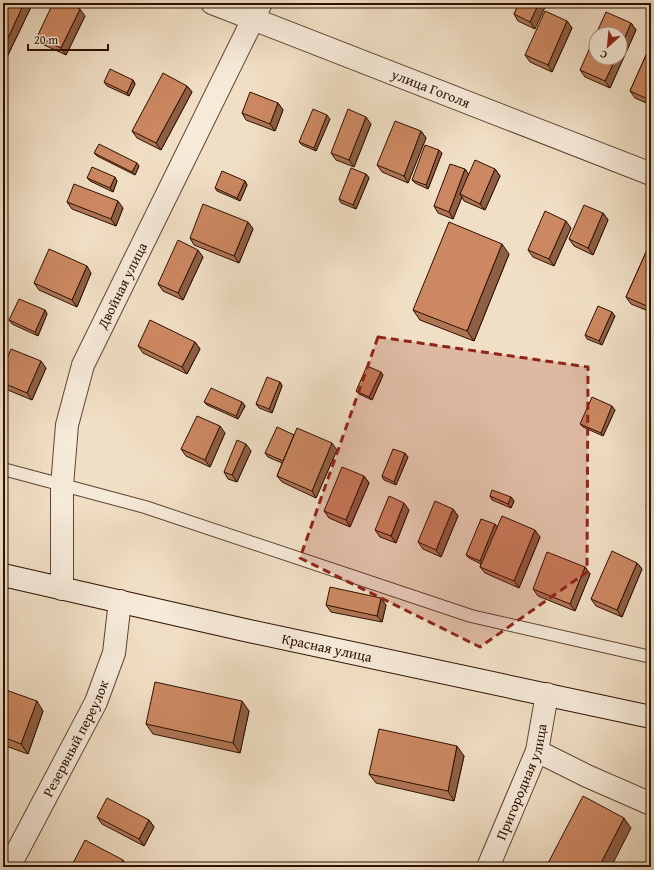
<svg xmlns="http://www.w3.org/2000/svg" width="654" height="870" viewBox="0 0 654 870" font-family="'Gentium Book Plus',serif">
<rect width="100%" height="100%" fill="#f1dfc5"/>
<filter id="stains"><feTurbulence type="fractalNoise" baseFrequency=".005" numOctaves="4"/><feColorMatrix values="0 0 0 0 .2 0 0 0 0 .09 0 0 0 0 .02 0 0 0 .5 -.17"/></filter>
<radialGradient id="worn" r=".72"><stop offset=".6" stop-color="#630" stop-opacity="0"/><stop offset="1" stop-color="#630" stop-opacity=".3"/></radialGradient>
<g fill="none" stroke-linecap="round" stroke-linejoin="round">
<defs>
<path id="lane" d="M3,469L145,507L471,616L651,657"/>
<g id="street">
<path id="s1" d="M212,3L651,174"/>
<path id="s2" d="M62,589V486L67,425L83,365L261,3"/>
<path d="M537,751L587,776L651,804"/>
<path id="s3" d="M9,867L96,702L114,653L120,601"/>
<path id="s4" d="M488,867L537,751L547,694"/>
</g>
<g id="secondary">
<path id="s5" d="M3,575L249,631L651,717"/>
</g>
</defs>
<!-- lane casing -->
<use href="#lane" stroke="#5e4432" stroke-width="14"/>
<!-- street casing -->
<use href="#street" stroke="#5e4432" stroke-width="24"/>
<!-- secondary casing -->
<use href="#secondary" stroke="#2d1001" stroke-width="24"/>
<!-- lane -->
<use href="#lane" stroke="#f6ead9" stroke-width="12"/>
<!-- street -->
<use href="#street" stroke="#f6ead9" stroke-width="22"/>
<!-- secondary -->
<use href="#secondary" stroke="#f6ead9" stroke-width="22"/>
</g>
<!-- wall -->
<path fill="#af7554" stroke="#2d1001" d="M3,3L31,7L7,57L3,55Z
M519,3L535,29L518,21L514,14Z
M85,16L66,55L42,44L37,37Z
M567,21L572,28L552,72L530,62L525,55Z
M631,23L636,30L610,88L585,77L580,70Z
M651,44V105L635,98L630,91Z
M133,80L135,84L129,96L107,86L104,82Z
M187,86L192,92L161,150L137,138L132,131Z
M278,103L283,110L275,131L246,120L242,113Z
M330,119L316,151L302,145L299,142Z
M371,124L354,167L336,160L331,153Z
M421,131L426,138L408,183L382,172L377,165Z
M439,150L442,153L428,189L415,183L412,180Z
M94,153L139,166L135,175L97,156Z
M465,169L468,174L495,169L500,176L485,210L464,201L462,197L453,219L438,213L434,206Z
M366,174L369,178L356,209L341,203L339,199Z
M87,178L117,181L113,192L90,181Z
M245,181L247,185L240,201L217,191L215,188Z
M67,202L123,208L116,226L72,209Z
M603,213L608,220L593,255L574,246L569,239Z
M248,222L253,229L239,263L194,245L190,238Z
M571,228L554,266L533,257L528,250Z
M651,241V312L631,304L626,297Z
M509,254L474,341L420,320L413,310Z
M203,257L183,300L163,291L158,284Z
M91,273L77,307L39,290L34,283Z
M45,310L47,314L38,336L12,324L9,320Z
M615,316L602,345L587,339L585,335Z
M195,342L200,349L187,374L143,353L138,346Z
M3,368H46L32,400L3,388Z
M383,375L372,400L359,394L356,391Z
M280,382L282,386L272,413L259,408L256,404Z
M204,402H242L245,406L238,419L207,405Z
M615,410L603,436L583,427L580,424Z
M225,433L210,467L186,456L181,449Z
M294,435L337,450L316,498L282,482L277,476L282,463L268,457L265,453Z
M251,451L237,482L228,479L224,472Z
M408,457L396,485L384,480L382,476Z
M364,476L369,483L350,527L329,518L324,511Z
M651,495V513L646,506Z
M490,496L511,497L514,501L511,508L492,500Z
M453,509L458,516L441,557L423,549L418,542Z
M409,510L396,543L380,537L375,530Z
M497,527L540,537L519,588L485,573L480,567L481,564L469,558L466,555Z
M637,563L642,569L622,617L596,606L591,599Z
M585,567L590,574L575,611L538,596L533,589Z
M326,605H386L382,622L331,612Z
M3,689L43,711L28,754L3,745Z
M249,711L240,753L153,734L146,724Z
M464,756L454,801L376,783L369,774Z
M97,817L149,820L154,827L144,846L102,824Z"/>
<!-- shaded-wall -->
<path fill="#8f5f45" stroke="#2d1001" d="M24,3H28L31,7L7,57L3,51V49Z
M539,3H547L535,29L530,22Z
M80,9L85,16L66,55L61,48Z
M567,21L572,28L552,72L548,65Z
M631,23L636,30L610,88L605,81L616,58H620V49Z
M133,80L135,84L129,96L127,93Z
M187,86L192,92L161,150L156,143Z
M278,103L283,110L275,131L270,124Z
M327,115L330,119L316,151L314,148Z
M366,117L371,124L354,167L349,160Z
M421,131L426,138L408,183L404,176Z
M439,150L442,153L428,189L426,185Z
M137,163L139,166L135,175L132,172Z
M465,169L470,176L460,194L462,197L453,219L449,212Z
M495,169L500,176L485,210L480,204Z
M366,174L369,178L356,209L353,205Z
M115,177L117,181L113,192L110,188Z
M245,181L247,185L240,201L237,198Z
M118,201L123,208L116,226L111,219Z
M603,213L608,220L593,255L588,248Z
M566,221L571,228L554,266L549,259Z
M248,222L253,229L239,263L234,256Z
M502,244L509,254L474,341L467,331Z
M198,250L203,257L183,300L178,293Z
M87,266L91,273L77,307L72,300Z
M651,302V310L649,307Z
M45,310L47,314L38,336L35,332Z
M612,312L615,316L602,345L599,341Z
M195,342L200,349L187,374L182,367Z
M41,361L46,368L32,400L27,393Z
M381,372L383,375L372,400L369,397Z
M280,382L282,386L272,413L269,409Z
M242,402L245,406L238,419L236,416Z
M612,406L615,410L603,436L601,433Z
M220,426L225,433L210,467L205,460Z
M332,443L337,450L316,498L312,491Z
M246,444L251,451L237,482L232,475Z
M405,453L408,457L396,485L394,482Z
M364,476L369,483L350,527L346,520Z
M511,497L514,501L511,508L508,504Z
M404,503L409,510L396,543L391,536Z
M453,509L458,516L441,557L436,550Z
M495,524L498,528L482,564L480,561Z
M535,530L540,537L519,588L514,581Z
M637,563L642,569L622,617L617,610Z
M585,567L590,574L575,611L570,604Z
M381,598L386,605L382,622L377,616Z
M37,701L43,711L28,754L21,744Z
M242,701L249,711L240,753L233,743Z
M457,746L464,756L454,801L448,791Z
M624,818L631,828L611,867H599Z
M149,820L154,827L144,846L139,839Z
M123,860L128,867H119Z"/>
<!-- building -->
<path fill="#cc8862" stroke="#2d1001" d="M3,3H24L3,49Z
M53,3H68L80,9L61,48L37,37Z
M519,3H539L530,22L514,14Z
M545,11L567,21L548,65L525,55Z
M606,12L631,23L620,49V34H596Z
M596,34V58H616L605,81L580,70Z
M651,44V97L650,100L630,91Z
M110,69L133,80L127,93L104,82Z
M163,73L187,86L156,143L132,131Z
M250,92L278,103L270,124L242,113Z
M313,109L327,115L314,148L299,142Z
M348,109L366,117L349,160L331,153Z
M395,121L421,131L404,176L377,165Z
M99,144L137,163L132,172L94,153Z
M425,145L439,150L426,185L412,180Z
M475,160L495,169L480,204L460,194Z
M450,164L465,169L449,212L434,206Z
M92,167L115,177L110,188L87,178Z
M351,168L366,174L353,205L339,199Z
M222,171L245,181L237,198L215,188Z
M74,184L118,201L111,219L67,202Z
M203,204L248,222L234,256L190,238Z
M584,205L603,213L588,248L569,239Z
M545,211L566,221L549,259L528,250Z
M449,222L502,244L467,331L413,310Z
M178,240L198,250L178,293L158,284Z
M651,241V302L649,307L626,297Z
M49,249L87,266L72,300L34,283Z
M19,299L45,310L35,332L9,320Z
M598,306L612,312L599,341L585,335Z
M150,320L195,342L182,367L138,346Z
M11,349L41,361L27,393L3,383V368Z
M367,366L381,372L369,397L356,391Z
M267,377L280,382L269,409L256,404Z
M211,388L242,402L236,416L204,402Z
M592,397L612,406L601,433L580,424Z
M197,416L220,426L205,460L181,449Z
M277,427L294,435L283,461L265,453Z
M297,428L332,443L312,491L277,476Z
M237,440L246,444L232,475L224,472Z
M393,449L405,453L394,482L382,476Z
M342,467L364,476L346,520L324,511Z
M492,490L511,497L508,504L490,496Z
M651,495V508L646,506Z
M389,496L404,503L391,536L375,530Z
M435,501L453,509L436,550L418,542Z
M502,516L535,530L514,581L480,567Z
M481,519L495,524L480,561L466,555Z
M651,530V540L647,538Z
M612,551L637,563L617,610L591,599Z
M547,552L585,567L570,604L533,589Z
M330,587L381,598L377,616L326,605Z
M155,682L242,701L233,743L146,724Z
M3,689L37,701L21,744L3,737Z
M379,729L457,746L448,791L369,774Z
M583,796L624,818L599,867H546Z
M107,798L149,820L139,839L97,817Z
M85,840L123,860L119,867H71Z"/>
<!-- marked area -->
<path fill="#8f2418" fill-opacity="0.2" stroke="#8f2418" stroke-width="3" stroke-dasharray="8 5" stroke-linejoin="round" d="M378,337L588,367L587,572L480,647L300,558Z"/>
<g text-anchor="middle" stroke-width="4" stroke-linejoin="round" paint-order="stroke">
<!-- street labels -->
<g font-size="14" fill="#2d1001" stroke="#f6ead9">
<text dy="5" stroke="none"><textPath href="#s1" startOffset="235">улица Гоголя</textPath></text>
<text dy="5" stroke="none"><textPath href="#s2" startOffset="315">Двойная улица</textPath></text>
<text dy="5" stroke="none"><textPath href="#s5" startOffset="332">Красная улица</textPath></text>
<text dy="5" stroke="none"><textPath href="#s3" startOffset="145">Резервный переулок</textPath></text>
<text dy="5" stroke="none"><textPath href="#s4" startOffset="92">Пригородная улица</textPath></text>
</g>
</g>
<!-- margin -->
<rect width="654" height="870" fill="none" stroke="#f1dfc5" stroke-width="16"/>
<rect x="4" y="4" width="646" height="862" fill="none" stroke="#2d1001" stroke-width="2"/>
<rect x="8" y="8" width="638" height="854" fill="none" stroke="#2d1001"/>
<!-- north arrow -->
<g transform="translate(608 46) rotate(207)"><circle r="19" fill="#f6ead9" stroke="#a69383"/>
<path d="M0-3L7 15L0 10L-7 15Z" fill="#8f2418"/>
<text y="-6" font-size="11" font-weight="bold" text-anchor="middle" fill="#2d1001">С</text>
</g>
<!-- scale -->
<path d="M28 44v6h80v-6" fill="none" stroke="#2d1001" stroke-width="2"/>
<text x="34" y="44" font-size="12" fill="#2d1001" stroke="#f6ead9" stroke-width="3" paint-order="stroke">20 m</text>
<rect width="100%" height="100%" filter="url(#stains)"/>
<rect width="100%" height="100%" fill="url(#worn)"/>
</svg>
